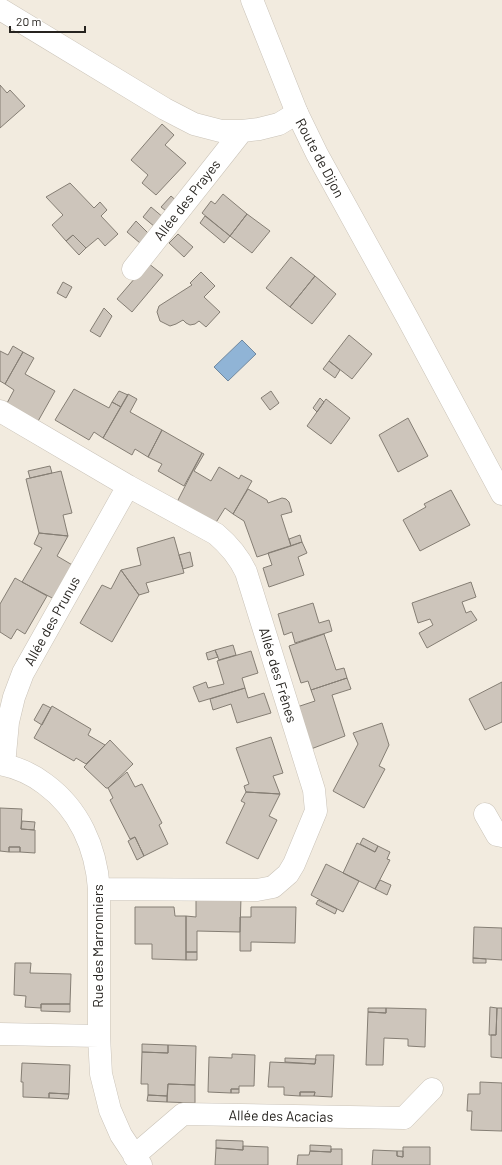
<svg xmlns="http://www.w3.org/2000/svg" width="502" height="1165" viewBox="0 0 502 1165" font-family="Barlow,sans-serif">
<rect width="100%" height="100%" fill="#f2ebdf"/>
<!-- water -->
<path fill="#90b4d6" stroke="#70889f" d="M242,340L256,354L228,381L214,367Z"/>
<!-- building -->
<path fill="#cdc5bb" stroke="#857e74" d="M0,85L7,93L10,90L25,106L0,128Z
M162,124L174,135L165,145L186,163L156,195L142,183L148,175L131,160Z
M70,183L94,208L100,202L107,210L101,216L118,234L105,246L98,238L86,248L73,235L66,241L52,225L63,215L46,197Z
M223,194L247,214L230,236L202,213L211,201L215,204Z
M171,196L180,204L170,214L161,207Z
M151,207L164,218L155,227L143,217Z
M247,214L270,231L252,253L230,236Z
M205,216L230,236L224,243L200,223Z
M136,221L149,234L140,243L127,232Z
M178,234L193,247L184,257L169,243Z
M73,235L86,248L79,255L66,241Z
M291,257L315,276L290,307L266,288Z
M148,263L163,275L132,312L117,299Z
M201,272L215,286L204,297L220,312L206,327L199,321L195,324L190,325L186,323L183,320L176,324L170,326L160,321L157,312L159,306L192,285L190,283Z
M315,276L336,294L312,324L290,307Z
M63,282L72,287L66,298L57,293Z
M104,308L112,316L100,337L90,331Z
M349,335L372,354L352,379L329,361Z
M13,346L23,352L5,384L0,381V351L8,355Z
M23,352L34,358L25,374L55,391L37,423L6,405L14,390L5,384Z
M329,361L340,370L335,378L323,369Z
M74,389L109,408L112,402L121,407L103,438L94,432L89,440L55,420Z
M119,391L128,395L121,407L112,402Z
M271,391L279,403L270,410L261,398Z
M128,394L137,399L130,412L162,430L148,457L135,449L132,455L103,438Z
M320,398L324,402L317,412L313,408Z
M326,399L350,418L331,444L307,426Z
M408,418L428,456L398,472L379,435Z
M162,430L202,453L184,486L158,471L162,464L148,457Z
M202,453L204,454L194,471L211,481L219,467L239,479L241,475L252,481L233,514L225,508L215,524L177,502Z
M50,466L52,473L30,478L28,471Z
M61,471L72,513L63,515L68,536L39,533L26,479Z
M248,489L267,500L268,503L282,498L286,499L289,502L292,512L281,515L291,546L257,557L244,521L233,514Z
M451,490L470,525L420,551L403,520L426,507L424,504Z
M39,533L68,536L57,556L74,566L54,599L22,582L42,548L34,544Z
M300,535L302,542L291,546L289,539Z
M174,537L184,573L146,583L149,592L139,595L121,570L141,565L137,548Z
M302,542L307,553L298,557L304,575L269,587L263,568L272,565L268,553Z
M190,552L193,566L183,569L179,555Z
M121,570L139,595L112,642L80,623L102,585L111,589Z
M15,578L47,596L25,634L17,629L11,639L0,632V604Z
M471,582L476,597L462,602L466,613L471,611L477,620L427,648L419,633L433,625L430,619L418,623L412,603Z
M313,603L319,623L329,620L332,631L295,643L292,632L284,635L278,614Z
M324,634L336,670L344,668L347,678L311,690L308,681L301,683L289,646Z
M233,645L236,655L219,660L215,650Z
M215,650L218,657L208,660L206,653Z
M251,651L258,673L242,678L245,688L199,702L193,687L206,682L208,688L224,684L217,661Z
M347,678L351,689L332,695L345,736L311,749L297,707L315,701L311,690Z
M502,682V722L485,730L469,699Z
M245,688L248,698L264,693L271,713L237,723L231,704L213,710L210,699Z
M43,704L51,708L42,725L34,720Z
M52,706L91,729L88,735L105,745L86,764L76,758L74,761L34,738Z
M382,723L389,745L379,766L385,769L364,808L333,791L358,744L353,733Z
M271,737L283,773L273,776L280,794L246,792L244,786L249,784L236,748Z
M110,740L133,764L108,788H106L84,767Z
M127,772L135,787L142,784L162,823L159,825L168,844L144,856L135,837L130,839L110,800L113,798L108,788Z
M246,792L280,794L269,816L277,820L258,859L226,843L245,803L241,801Z
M0,808L22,809L21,829L35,830V853L20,852V847H9V852L0,851Z
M22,821L35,822L34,830L21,829Z
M135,837L144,856L137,860L128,841Z
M363,838L378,846L375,852L360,844Z
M357,843L375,852L378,846L390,852L387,859L390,860L375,889L343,873Z
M9,847H20V852H9Z
M326,864L359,881L343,912L311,895Z
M380,880L391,885L387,895L375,889Z
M241,897L240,932L197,931V952H186V916L196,917V898Z
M318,900L337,909L335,914L316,904Z
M135,907H174L175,916H186V960L152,959V944H135Z
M251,907H296L295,943L251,942V951H240V917H251Z
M474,927L502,928V960L473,958Z
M186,952H197V960H186Z
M473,958L486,959V963H473Z
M15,963H31L30,973L71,974L70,1004H41V1008L25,1007L26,996L14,995Z
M41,1004H70V1012L41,1011Z
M490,1007L497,1008L496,1035H489Z
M368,1008H386V1013L368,1012Z
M386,1008L426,1009L425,1047L408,1046V1039L384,1038L383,1065H366L368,1012L386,1013Z
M497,1008H502V1058L491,1057V1035H496Z
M142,1044L168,1045V1053L142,1052Z
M168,1045L196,1046L195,1085L168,1084L167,1096L148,1095V1084H141L142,1052L168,1053Z
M232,1054L255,1055L254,1086H239V1089H231V1093L208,1092L209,1057L232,1058Z
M316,1055H334L332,1097L314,1096L315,1092H300V1096L284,1095V1087H268L270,1062L315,1064Z
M285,1058L316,1059L315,1064L285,1062Z
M22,1063L70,1065L69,1094L49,1093V1098L23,1097V1082H21Z
M480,1082L502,1083V1131L471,1130L472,1111H467L468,1094H480Z
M168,1084L195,1085V1103L167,1102Z
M231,1089H239V1093H231Z
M300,1092H315L314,1096H300Z
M49,1093L69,1094L68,1099L49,1098Z
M148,1095L167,1096V1102L147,1101Z
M216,1140L243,1141V1150L216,1148Z
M310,1145L331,1146V1152L310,1151Z
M243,1146L268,1147V1165H215L216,1148L243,1150Z
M403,1147H430V1165H372L373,1150L397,1151V1156L403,1157Z
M331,1149H342V1165H297L298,1155H309L310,1151L331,1152Z
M397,1151H403V1157L397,1156Z"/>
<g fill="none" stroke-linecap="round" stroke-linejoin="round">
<defs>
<path id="minor" d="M0,9L165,109L194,124L221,131H242L259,129L279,124L297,113
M133,269L242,131
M0,411L128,486L216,534C229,545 239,557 246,572L314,790L316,811L294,864L288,874L273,887L257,890L99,889
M0,764C16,767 32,774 45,784C79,809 96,847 99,889V1036L101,1074L110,1110L121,1135L141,1165
M4,765L8,722L14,697L23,673L128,486
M485,814L497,835L502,836
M0,1034L99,1036
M134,1156L183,1114L404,1118L432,1089"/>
<path id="major" d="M252,0L297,113L317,154L408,319L502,494"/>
</defs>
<!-- minor casing -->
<use href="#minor" stroke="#cac3b8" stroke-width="23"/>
<!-- major casing -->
<use href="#major" stroke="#cac3b8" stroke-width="23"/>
<!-- minor -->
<use href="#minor" stroke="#fff" stroke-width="22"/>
<!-- major -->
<use href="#major" stroke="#fff" stroke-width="22"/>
</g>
<g text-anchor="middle" stroke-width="3" stroke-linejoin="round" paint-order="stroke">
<!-- street labels -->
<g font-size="14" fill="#26231f" stroke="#fff">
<text transform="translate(320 158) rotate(62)" y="5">Route de Dijon</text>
<text transform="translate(187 200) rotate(-52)" y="5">Allée des Prayes</text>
<text transform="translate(52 621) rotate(-61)" y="5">Allée des Prunus</text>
<text transform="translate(278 675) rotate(73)" y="5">Allée des Frênes</text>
<text transform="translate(98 946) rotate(-90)" y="5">Rue des Marronniers</text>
<text transform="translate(281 1116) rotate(1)" y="5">Allée des Acacias</text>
</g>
</g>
<!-- scale -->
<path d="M10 26v6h75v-6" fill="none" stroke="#26231f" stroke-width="2"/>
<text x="16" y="26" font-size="12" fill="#26231f" stroke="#ffffff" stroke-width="3" paint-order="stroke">20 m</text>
</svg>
